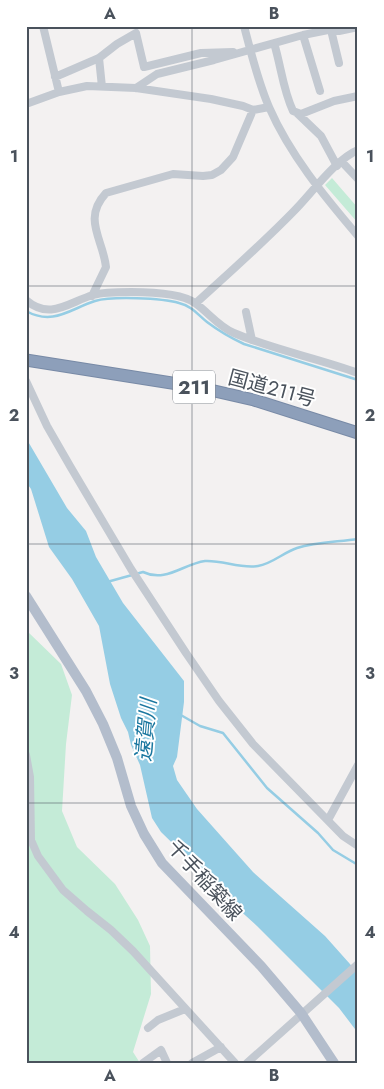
<svg xmlns="http://www.w3.org/2000/svg" width="384" height="1089" viewBox="0 0 384 1089" font-family="Jost,'Noto Sans JP',sans-serif">
<rect width="100%" height="100%" fill="#f3f1f1"/>
<!-- green -->
<path fill="#c4ebd7" d="M332,178L358,208V223L325,185Z
M26,630L61,664L72,695L66,744L62,811L77,847L115,884L138,920L150,946L151,994L133,1052L140,1063H26Z"/>
<!-- water -->
<path fill="#95cde4" d="M26,438L67,508L86,531L96,557L123,603L184,681V702L177,757L173,766L177,780L197,809L253,872L325,936L358,973V1033L339,1008L257,926L215,888L202,872L161,832L152,818L140,765L131,745L128,732L121,718L110,684L99,626L72,579L49,547L31,489L26,482Z"/>
<g fill="none" stroke-linecap="round" stroke-linejoin="round">
<!-- stream -->
<path stroke="#95cde4" stroke-width="2.5" d="M26,311C53,326 70,309 95,301C112,296 162,298 179,303C192,306 198,315 207,322C219,331 231,338 244,344L358,380
M107,582L143,572C166,583 183,564 205,561C223,560 240,569 258,566C272,564 284,552 297,548C316,542 338,542 358,539
M179,714L200,726L223,733L267,788L318,833L333,850L358,865"/>
<defs>
<path id="highway" d="M26,360L197,387L254,400L358,433"/>
</defs>
<!-- highway casing -->
<use href="#highway" stroke="#788aa6" stroke-width="13"/>
<!-- minor -->
<path stroke="#c3c9d1" stroke-width="8" d="M43,26L59,92
M244,26C251,53 258,82 269,107C290,155 324,196 358,236
M331,30L339,63
M303,35L320,91
M274,43C281,66 283,90 293,111L301,114L334,101L358,96
M99,58L102,87
M55,77L99,58L117,44L136,33L144,67L201,53L233,52
M136,88L157,74L214,60L303,35L328,30L339,31L358,27
M26,104L59,92L87,86L136,88L211,99L243,106L253,110L269,107
M297,113L321,136L337,166
M342,162L358,179
M92,296L106,267C103,239 82,219 106,193L173,174L203,176L212,175L221,170L233,157L253,110
M26,300C50,321 69,302 93,295C104,292 120,292 131,292C149,292 181,293 195,303C208,312 219,327 234,333C274,350 317,358 358,373
M196,303C229,273 263,243 294,211C311,194 336,159 358,150
M246,312L252,340
M26,381L47,426L70,466L131,569L186,653L219,701L253,744L343,836L358,846
M26,755L30,777L31,840L38,856L63,890L87,911L111,930L133,951L235,1063
M328,820L358,765
M148,1028L158,1020L185,1009
M143,1063L161,1050L167,1063
M192,1063L221,1047
M247,1063L358,964"/>
<!-- major -->
<path stroke="#b3bdcc" stroke-width="10" d="M26,596L86,691L103,724L117,758L131,806L144,834L162,863L261,966L301,1013L334,1063"/>
<!-- highway -->
<use href="#highway" stroke="#8d9fba" stroke-width="11"/>
</g>
<!-- grid -->
<path fill="none" stroke="#4a525c" stroke-width="1" stroke-opacity="0.55" d="M192,26V1063M26,286H358M26,544H358M26,803H358"/>
<g text-anchor="middle" stroke-width="4" stroke-linejoin="round" paint-order="stroke">
<!-- shield labels -->
<rect fill="#fff" stroke="#80868d" stroke-width="1" x="173" y="370.5" width="42" height="33" rx="4"/>
<g font-size="19" font-weight="bold" fill="#4a525c">
<text x="194" y="394">211</text>
</g>
<!-- street labels -->
<g font-size="20" fill="#4a525c" stroke="#fff">
<text transform="translate(272 388) rotate(15)" y="7">国道211号</text>
<text transform="translate(205 880) rotate(48)" y="7">千手稲築線</text>
</g>
<!-- water labels -->
<g font-size="21" font-style="italic" fill="#1a779f" stroke="#fff">
<text transform="translate(146 730) rotate(-85)" y="7">遠賀川</text>
</g>
</g>
<!-- border -->
<rect width="384" height="1089" fill="none" stroke="#ffffff" stroke-width="55"/>
<rect x="28" y="28" width="328" height="1034" fill="none" stroke="#4a525c" stroke-width="2"/>
<g font-size="16" text-anchor="middle" font-weight="bold" fill="#4a525c">
<text x="110" y="19">A</text>
<text x="274" y="19">B</text>
<text x="14" y="162">1</text>
<text x="370" y="162">1</text>
<text x="14" y="421">2</text>
<text x="370" y="421">2</text>
<text x="14" y="679">3</text>
<text x="370" y="679">3</text>
<text x="14" y="938">4</text>
<text x="370" y="938">4</text>
<text x="110" y="1081">A</text>
<text x="274" y="1081">B</text>
</g>
</svg>
